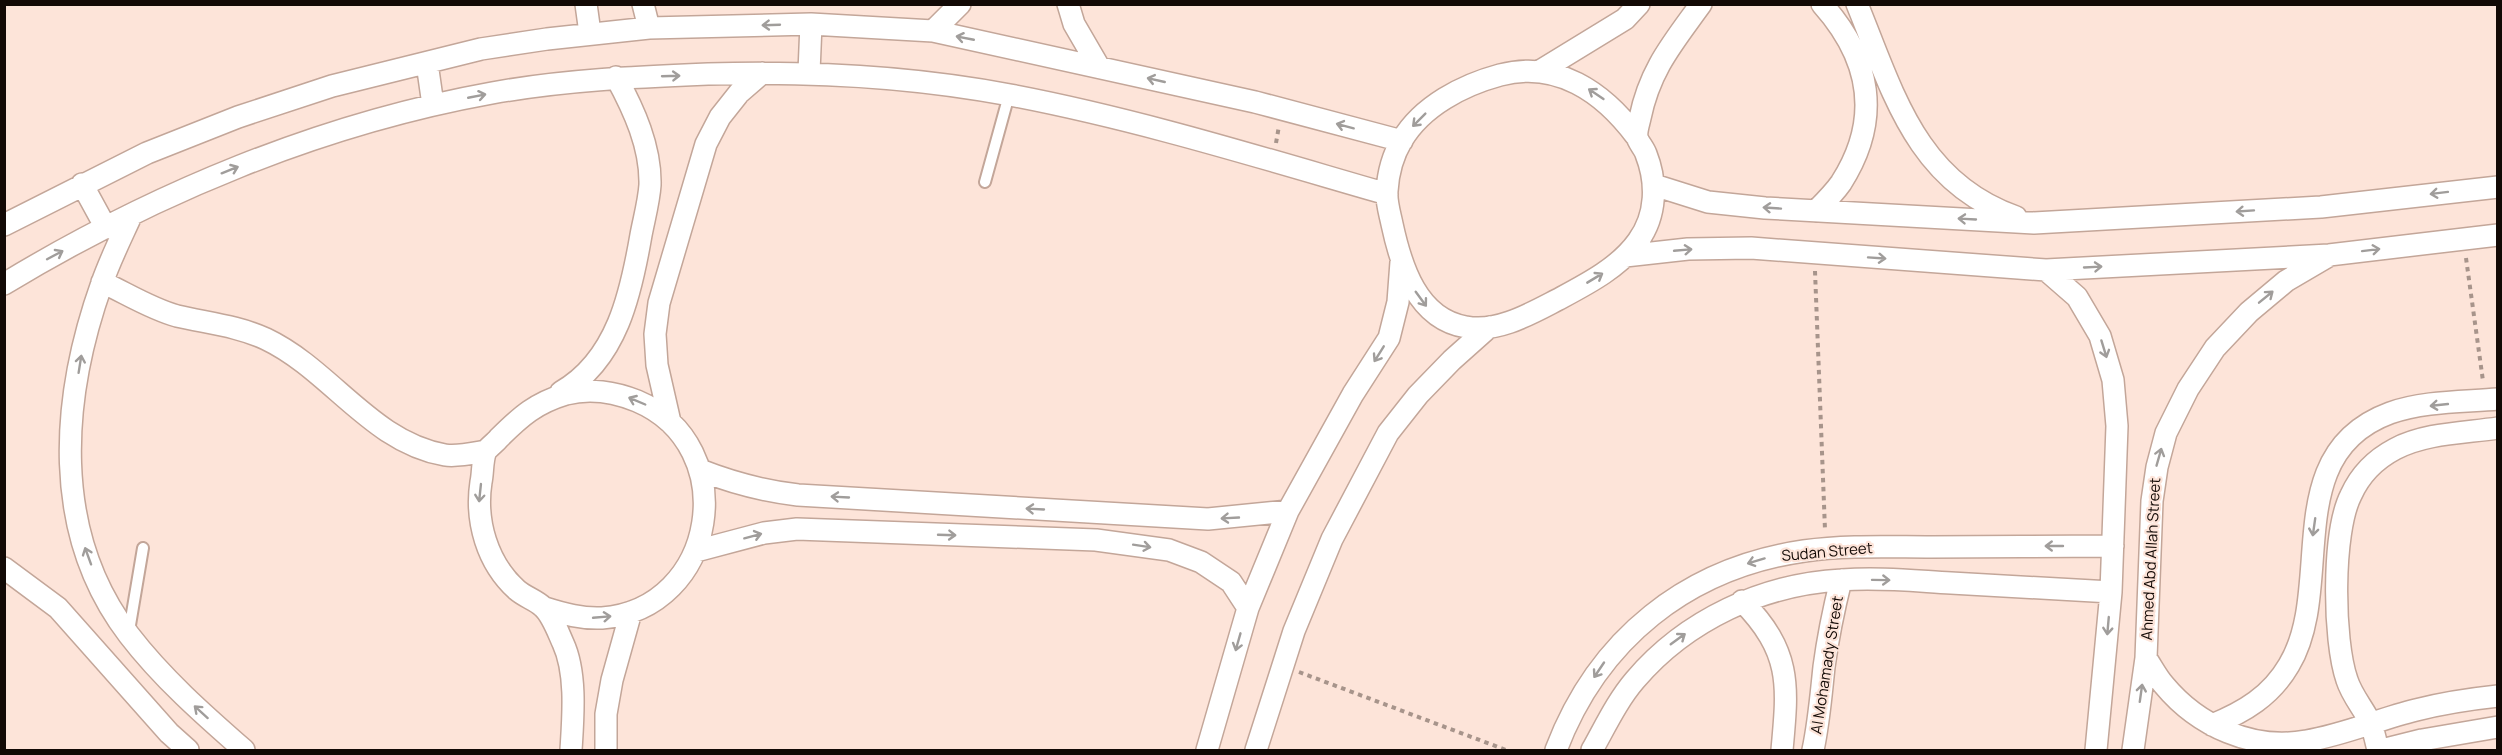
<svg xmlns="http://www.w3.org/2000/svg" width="2502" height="755" viewBox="0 0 2502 755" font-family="Manrope,sans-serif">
<rect width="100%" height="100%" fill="#fde4d9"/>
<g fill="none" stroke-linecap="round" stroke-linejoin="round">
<defs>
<path id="service" d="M985,182L1009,95
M129,631L143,548"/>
<path id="minor" d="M586,4L590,33
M643,4L649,28
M1068,4L1074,24L1099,67
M1857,4C1893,92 1916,182 2016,217
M933,31L960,4
M427,63L433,105
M1540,71L1625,19L1639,4
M809,72L811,24
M1636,136C1603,92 1557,60 1500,75C1463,85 1422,106 1402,140C1393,155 1388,174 1387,191C1386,202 1390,214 1392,224C1401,266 1417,319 1466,327C1497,333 1530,314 1557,300C1585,285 1619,268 1638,241C1657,215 1657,182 1646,154C1644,148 1638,142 1637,137C1636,131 1639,123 1640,118C1650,69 1673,43 1701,4
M82,184L106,228
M1654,185L1708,202L1765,208L2034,223L2321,207L2498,187
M1816,211C1825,202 1834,193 1841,183C1882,119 1871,59 1822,4
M131,216C121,238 110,260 102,283C61,398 50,532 129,635C162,678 204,715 244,750
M4,225L147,153L238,117L332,86L481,49L547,39L649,28L811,24L933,31L1255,102L1402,141
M1625,256L1688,249L1751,248L2046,270L2329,255L2498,235
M2046,270L2077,297L2100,336L2113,380L2117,426L2111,592L2096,750
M102,282C126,293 151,309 177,316C207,323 238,326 266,339C331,370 371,442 445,455C458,457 474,453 486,451
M4,284C153,194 320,124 492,93C564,80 635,77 708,74C809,71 909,76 1010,95C1137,119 1262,158 1387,194
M561,392C617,360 631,293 641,235C644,219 649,201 650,185C651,147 634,110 616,77
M670,422L657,365L655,334L659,303L706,144L720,117L739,93L762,73
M700,470C733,483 763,491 798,495L1208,519L1288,511
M696,551L764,533L797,529L1096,540L1169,550L1201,562L1231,582L1248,608
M4,568L58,608L169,733L188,750
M1742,601C1792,652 1788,685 1782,750
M545,608C564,614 582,619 602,618C718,609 743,446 637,401C615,392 589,388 566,394C536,403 521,416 499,438C496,442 489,447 486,451C482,459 483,474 481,482C475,521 487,563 517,590C525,597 536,600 543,607C552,615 558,632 563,643C577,673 573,718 571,750
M2146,658C2152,667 2157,677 2164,685C2198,726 2253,751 2306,741C2344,735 2379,719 2416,710C2443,703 2470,699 2498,696
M2212,725C2244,712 2271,696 2289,665C2336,587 2278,454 2390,413C2423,401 2463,402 2498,399
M606,750V714L612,680L631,612
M1207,750L1248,608L1288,511L1353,394L1389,338L1398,302L1401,262
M1256,750L1294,631L1332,539L1388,433L1418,395L1452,360L1489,327
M1556,750C1598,639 1687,568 1804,551C1846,545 1889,547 1931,547C1992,547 2052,546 2113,546
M1592,750C1605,727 1617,701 1635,680C1686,620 1763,584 1842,580C1878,577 1915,581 1951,583C2005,586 2058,589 2111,592
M1813,750C1819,722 1821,695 1824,667C1828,637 1834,608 1841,580
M2133,750L2146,658L2152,501L2157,467L2166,433L2188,389L2215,348L2249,312L2286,281L2327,257
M2378,750C2376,742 2374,732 2371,724C2364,709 2352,696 2347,680C2333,640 2332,532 2351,495C2360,475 2376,459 2395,449C2425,433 2464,433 2498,428
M2382,750L2422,740L2498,727"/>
</defs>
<!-- service casing -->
<use href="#service" stroke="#c3a699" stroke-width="14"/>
<!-- minor casing -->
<use href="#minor" stroke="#c3a699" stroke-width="24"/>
<!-- path -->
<path stroke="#a7948b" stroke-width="4" stroke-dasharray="4.5 4.5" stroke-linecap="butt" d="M1276,143L1279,126
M2466,258L2483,381
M1815,271L1825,530
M1299,672L1506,750"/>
<!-- service -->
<use href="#service" stroke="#fff" stroke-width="10"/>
<!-- minor -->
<use href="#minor" stroke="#fff" stroke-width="21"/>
</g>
<!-- one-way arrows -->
<defs><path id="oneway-shaft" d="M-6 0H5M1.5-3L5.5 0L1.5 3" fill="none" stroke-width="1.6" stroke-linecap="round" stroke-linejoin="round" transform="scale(1.5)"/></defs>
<g stroke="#a09d9b">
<use href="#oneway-shaft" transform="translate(771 25) rotate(178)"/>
<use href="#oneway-shaft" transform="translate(965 38) rotate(-169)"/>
<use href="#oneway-shaft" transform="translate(671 76) rotate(-2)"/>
<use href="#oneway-shaft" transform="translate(1156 80) rotate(-167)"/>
<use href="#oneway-shaft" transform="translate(1596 94) rotate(-146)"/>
<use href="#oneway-shaft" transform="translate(477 96) rotate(-11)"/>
<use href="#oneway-shaft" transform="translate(1419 120) rotate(135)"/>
<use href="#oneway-shaft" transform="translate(1345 126) rotate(-165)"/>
<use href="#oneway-shaft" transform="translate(230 170) rotate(-22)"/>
<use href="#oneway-shaft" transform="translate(2439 193) rotate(173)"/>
<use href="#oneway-shaft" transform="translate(1772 208) rotate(-176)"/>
<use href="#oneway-shaft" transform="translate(2245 211) rotate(176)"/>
<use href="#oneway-shaft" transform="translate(1967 219) rotate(-177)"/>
<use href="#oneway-shaft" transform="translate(1683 250) rotate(-5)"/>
<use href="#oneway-shaft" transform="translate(2371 250) rotate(-7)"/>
<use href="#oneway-shaft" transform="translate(55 255) rotate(-28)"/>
<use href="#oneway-shaft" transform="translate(1877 258) rotate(4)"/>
<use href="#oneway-shaft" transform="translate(2093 267) rotate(-3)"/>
<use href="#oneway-shaft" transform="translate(1595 278) rotate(-31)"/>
<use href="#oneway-shaft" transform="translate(2266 297) rotate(-39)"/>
<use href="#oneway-shaft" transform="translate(1421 299) rotate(54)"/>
<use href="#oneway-shaft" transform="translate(2104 349) rotate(73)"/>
<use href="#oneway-shaft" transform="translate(1379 354) rotate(122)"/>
<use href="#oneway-shaft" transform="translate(80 364) rotate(-81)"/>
<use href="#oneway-shaft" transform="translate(637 401) rotate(-157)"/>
<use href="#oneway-shaft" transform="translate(2439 405) rotate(174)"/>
<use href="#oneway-shaft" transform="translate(2159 457) rotate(-74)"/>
<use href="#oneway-shaft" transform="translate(480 493) rotate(96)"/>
<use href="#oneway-shaft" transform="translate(840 497) rotate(-177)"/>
<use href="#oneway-shaft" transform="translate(1035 509) rotate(-177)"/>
<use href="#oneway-shaft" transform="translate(1230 518) rotate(177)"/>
<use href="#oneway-shaft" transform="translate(2314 527) rotate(98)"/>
<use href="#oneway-shaft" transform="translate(947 535) rotate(2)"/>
<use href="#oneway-shaft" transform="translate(753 536) rotate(-15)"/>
<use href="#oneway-shaft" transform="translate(1142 546) rotate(9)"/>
<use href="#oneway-shaft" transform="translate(2054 546) rotate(180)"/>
<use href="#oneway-shaft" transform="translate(88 556) rotate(-110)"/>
<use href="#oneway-shaft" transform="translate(1756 561) rotate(163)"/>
<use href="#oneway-shaft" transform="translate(1881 580) rotate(1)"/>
<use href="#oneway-shaft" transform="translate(602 617) rotate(-5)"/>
<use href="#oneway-shaft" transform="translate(2108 626) rotate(95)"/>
<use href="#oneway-shaft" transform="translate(1678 639) rotate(-36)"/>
<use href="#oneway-shaft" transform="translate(1238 642) rotate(106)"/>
<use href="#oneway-shaft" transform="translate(1599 670) rotate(124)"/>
<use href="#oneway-shaft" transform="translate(2141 693) rotate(-82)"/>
<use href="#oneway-shaft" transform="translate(201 712) rotate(-138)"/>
</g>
<g text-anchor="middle" stroke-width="4.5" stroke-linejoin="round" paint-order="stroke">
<!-- street labels -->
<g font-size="15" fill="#120905" stroke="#fde4d9">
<text transform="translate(1827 552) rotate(-5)" y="5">Sudan Street</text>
<text transform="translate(2151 559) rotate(-87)" y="5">Ahmed Abd Allah Street</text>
<text transform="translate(1827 665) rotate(-81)" y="5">Al Mohamady Street</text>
</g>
</g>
<!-- border -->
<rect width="2502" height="755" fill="none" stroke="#120905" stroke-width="12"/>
</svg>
